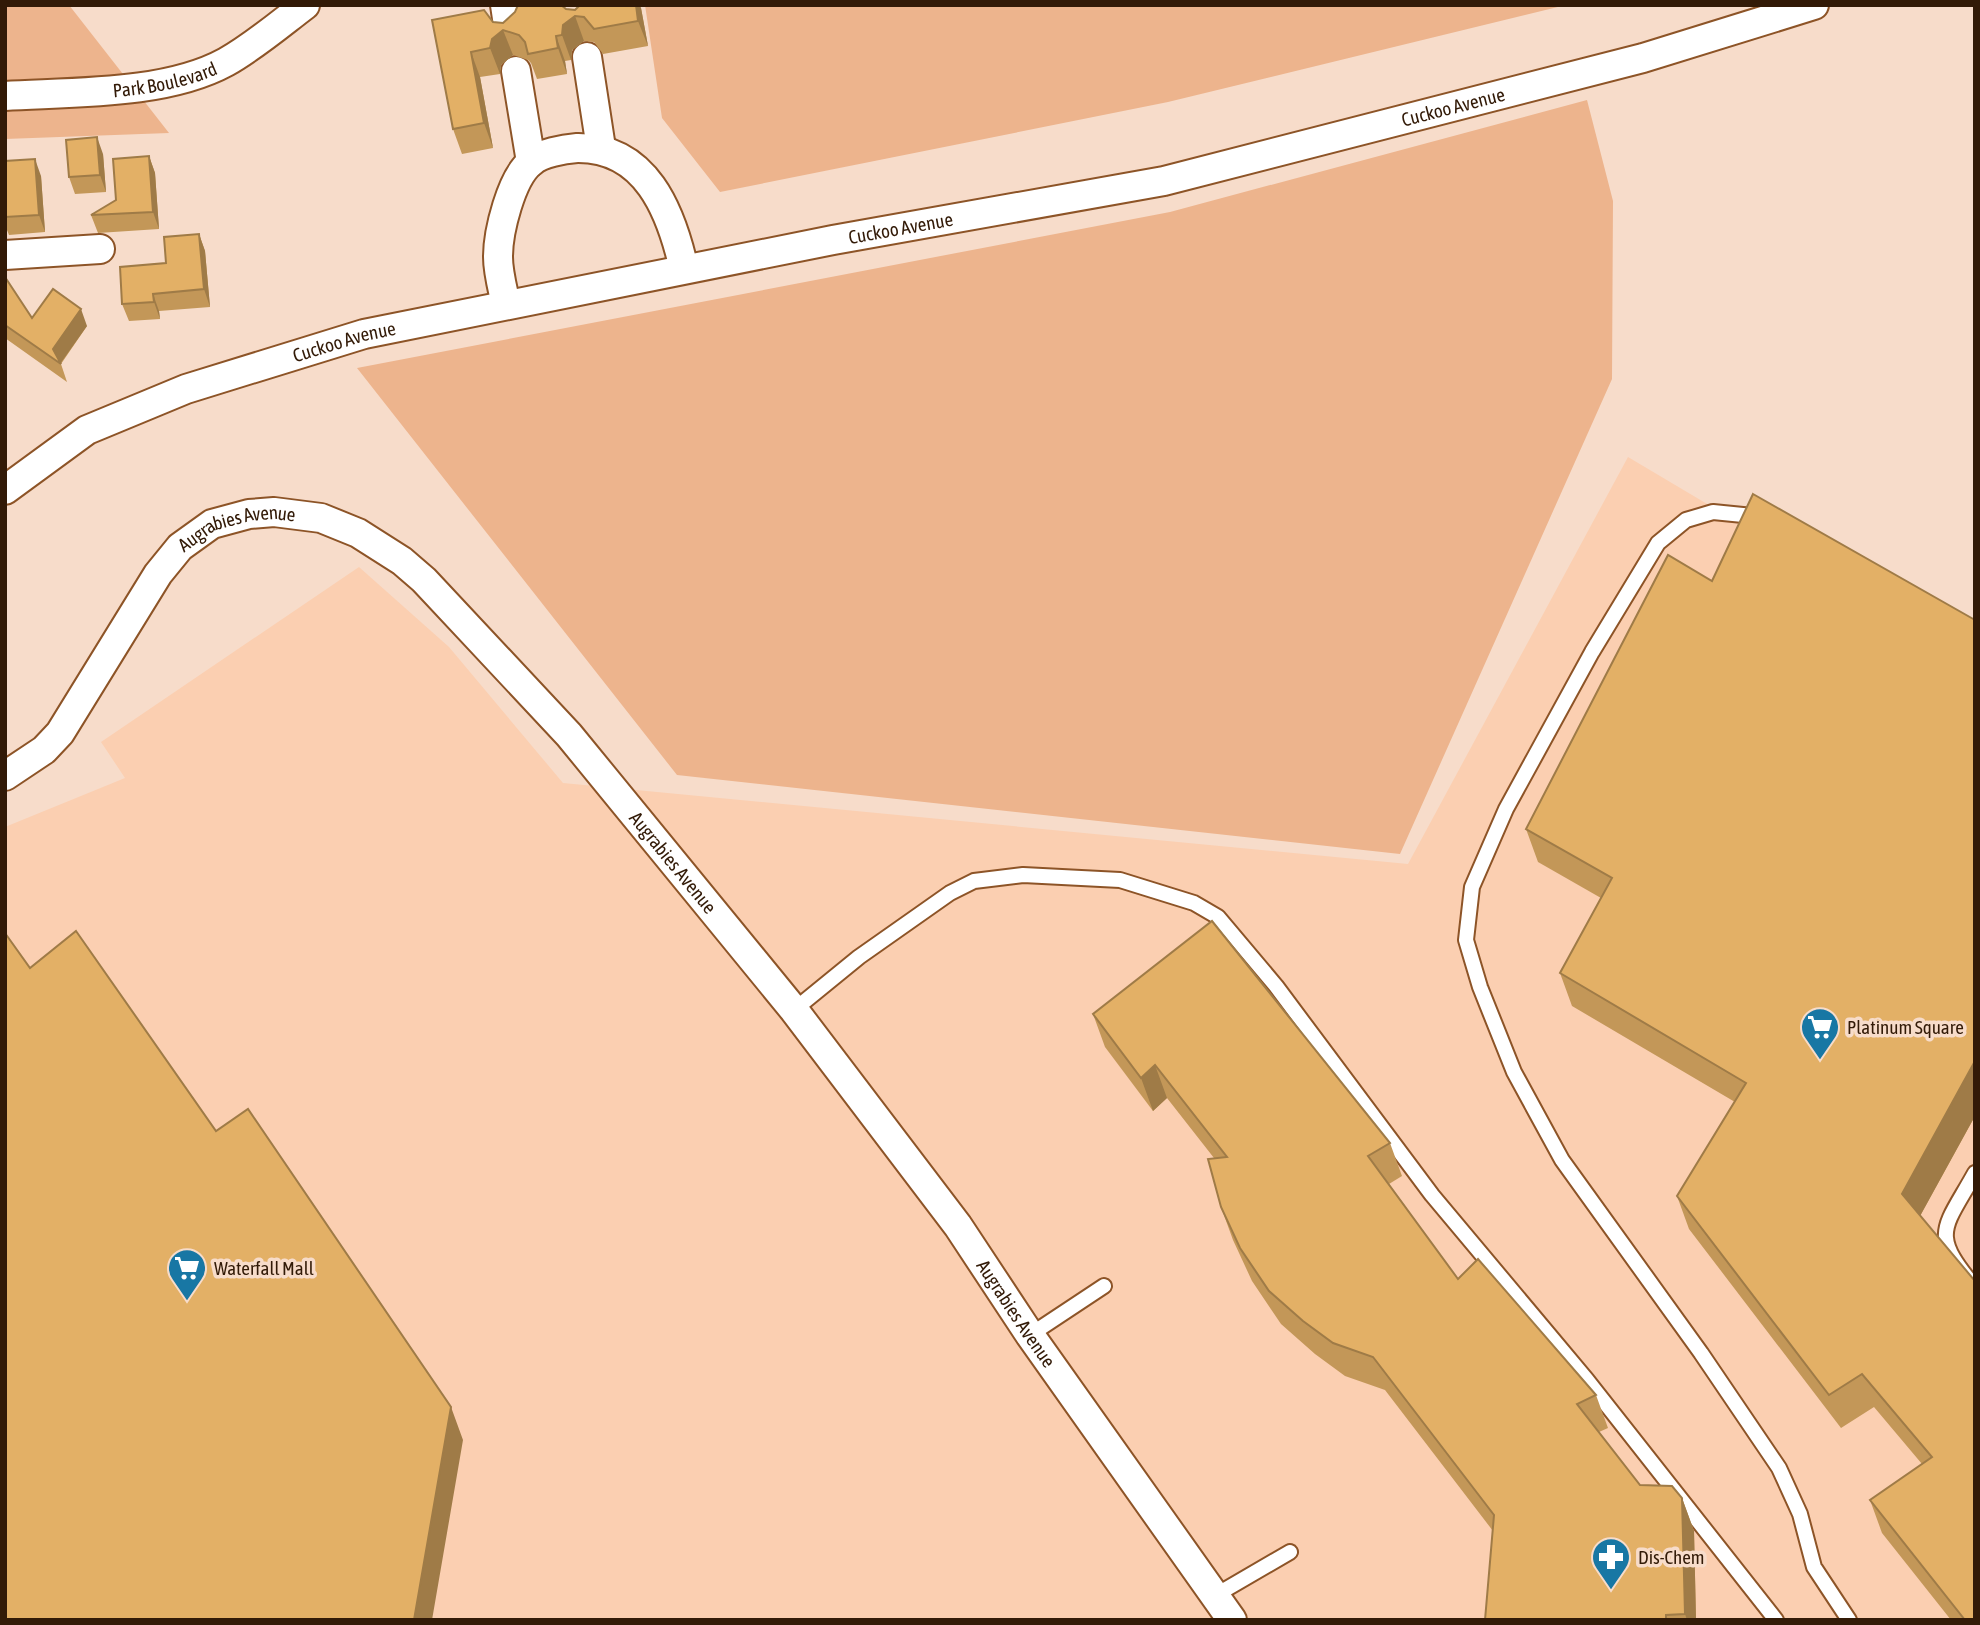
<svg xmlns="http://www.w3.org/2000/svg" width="1980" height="1625" viewBox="0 0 1980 1625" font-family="'Asap Condensed',sans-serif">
<rect width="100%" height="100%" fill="#f7dcca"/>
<!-- built -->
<path fill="#fbcfb1" d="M1628,457L1975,663V1620H5V827L125,778L101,742L359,567L449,647L563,783L1408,864Z"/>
<!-- green -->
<path fill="#edb48d" d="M5,5H69L169,133L5,139Z
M645,5H1566L1168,102L720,192L662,118Z
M1587,100L1613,201L1612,379L1400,854L677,775L357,368L1170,212Z"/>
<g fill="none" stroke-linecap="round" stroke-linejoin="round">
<defs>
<path id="lane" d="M1763,517L1713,512L1686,520L1658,543L1592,652L1506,809L1472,887L1466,940L1480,987L1514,1072L1562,1160L1701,1353L1779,1468L1800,1514L1814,1567L1849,1620
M794,1010L859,957L950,893L974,881L1023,875L1120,880L1194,903L1218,917L1276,986L1432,1195L1587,1380L1776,1620
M1975,1173C1944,1229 1929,1233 1975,1287
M1030,1335L1104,1286
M1216,1595L1290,1552"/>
<g id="street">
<path d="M505,5L509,32"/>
<path d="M587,57L601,148"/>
<path d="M516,71L531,162"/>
<path id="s1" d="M5,96C73,92 166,95 226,62C253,47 280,24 305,5"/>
<path d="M5,255L100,249"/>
<path d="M506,305C503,290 498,273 498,257C498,232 511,178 531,162C541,153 564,149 577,148C646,147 671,211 684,269"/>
<path id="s2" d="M5,490L87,430L186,389L364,334L833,240L1164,181L1643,58L1814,5"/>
<path id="s3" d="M5,776L44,750L60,733L158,574L180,547L212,524L249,514L274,512L321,518L358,533L402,561L424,580L569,735L794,1010L958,1226L1030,1335L1232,1620"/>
</g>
</defs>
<!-- lane casing -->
<use href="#lane" stroke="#8d5427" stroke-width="18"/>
<!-- street casing -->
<use href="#street" stroke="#8d5427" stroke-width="32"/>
<!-- lane -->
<use href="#lane" stroke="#fff" stroke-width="14"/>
<!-- street -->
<use href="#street" stroke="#fff" stroke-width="28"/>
</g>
<!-- wall -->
<path fill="#c39758" d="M641,8L648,46L603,54L594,42L584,41L572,50L571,60L565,61L567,74L537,79L531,63L528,60L513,55L501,65L500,74L480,77L493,148L462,154L453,129L432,20L503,23L566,9Z
M103,154L106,192L75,194L69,177Z
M149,156L155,173L159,229L98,233L91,215L116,200Z
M5,161L41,176L45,232L9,235L5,225Z
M199,234L205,251L210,307L159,311L160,319L129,321L122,304L166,263Z
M5,277L32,318L87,326L61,364L67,382L5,338Z
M1712,581L1975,620V1116L1920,1216L1975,1620H1951L1882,1533L1870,1500L1922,1464L1874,1407L1841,1428L1689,1229L1677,1196L1735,1102L1572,1006L1560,973L1601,898L1538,862L1526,829Z
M1093,1014L1390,1143L1402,1176L1389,1184L1458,1279L1596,1395L1608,1428L1599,1432L1640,1485L1682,1498L1694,1531L1696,1620H1485L1493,1531L1385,1390L1345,1376L1315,1354L1281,1324L1252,1281L1233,1240L1221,1207L1214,1158L1167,1098L1153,1111L1105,1047Z"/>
<!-- shaded-wall -->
<path fill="#9f7b47" d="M636,5H640L641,8L648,46L638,21Z
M575,16L584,41L572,50L571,60L562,35L563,25Z
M503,30L513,55L501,65L500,74L490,48L492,39Z
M556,36L565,61L567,74L558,48Z
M471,52L480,77L493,148L484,123Z
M97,137L103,154L106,192L100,175Z
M149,156L155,173L159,229L153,212Z
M35,159L41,176L45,232L39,215Z
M199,234L205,251L210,307L204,289Z
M153,294L159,311L160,319L154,302Z
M81,309L87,326L60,364L53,349Z
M1975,1061V1116L1914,1227L1902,1194Z
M1155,1065L1167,1098L1153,1111L1141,1078Z
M451,1407L463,1440L432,1620H414Z
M1682,1498L1694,1531L1696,1620H1687L1685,1614Z"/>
<!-- building -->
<path fill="#e3b066" stroke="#9f7b47" stroke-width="2" d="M518,5H561L566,9L575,10L580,5H636L638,21L594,29L584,17L575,16L563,25L562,35L556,36L558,48L528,54L525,42L519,35L503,30L492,39L490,48L471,52L484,123L453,129L432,20L484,10L493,22L503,23L515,12Z
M97,137L100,175L69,177L66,140Z
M149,156L153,212L91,215L116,200L113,159Z
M35,159L39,215L5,217V161Z
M199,234L204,289L153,294L154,302L122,304L120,267L166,263L164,237Z
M5,277L32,318L53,289L81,309L53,349L61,364L5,325Z
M1753,494L1975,620V1061L1902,1194L1975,1281V1620H1965L1870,1500L1932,1457L1862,1374L1829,1395L1677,1196L1746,1083L1560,973L1612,878L1526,829L1668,555L1712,581Z
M1212,921L1390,1143L1368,1156L1458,1279L1478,1259L1596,1395L1577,1404L1640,1485L1672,1486L1682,1498L1685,1614L1666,1615V1620H1485L1494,1515L1373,1357L1333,1343L1303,1321L1269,1291L1240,1248L1221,1207L1208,1159L1227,1157L1155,1065L1141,1078L1093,1014Z
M76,931L216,1131L248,1109L451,1407L414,1620H5V933L30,968Z"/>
<!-- icons -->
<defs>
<symbol id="supermarket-pin" viewBox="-11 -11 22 30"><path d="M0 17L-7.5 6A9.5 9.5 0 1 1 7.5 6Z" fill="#1877a4" stroke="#f7dcca"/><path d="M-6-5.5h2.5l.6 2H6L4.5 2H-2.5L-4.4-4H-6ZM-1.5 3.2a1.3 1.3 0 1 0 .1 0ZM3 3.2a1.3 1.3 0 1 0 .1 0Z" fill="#fff"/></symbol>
<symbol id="pharmacy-pin" viewBox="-11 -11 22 30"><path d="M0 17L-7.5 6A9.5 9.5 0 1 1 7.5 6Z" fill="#1877a4" stroke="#f7dcca"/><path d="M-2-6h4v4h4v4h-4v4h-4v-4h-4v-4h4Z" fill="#fff"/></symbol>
</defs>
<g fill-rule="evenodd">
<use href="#supermarket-pin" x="1798" y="1005" width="44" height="60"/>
<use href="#supermarket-pin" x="165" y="1246" width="44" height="60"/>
<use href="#pharmacy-pin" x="1589" y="1535" width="44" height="60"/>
</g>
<g text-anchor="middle" stroke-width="7" stroke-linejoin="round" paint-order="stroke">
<!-- street labels -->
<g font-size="19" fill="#321a07" stroke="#f7dcca">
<text dy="7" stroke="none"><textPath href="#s1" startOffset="161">Park Boulevard</textPath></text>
<text dy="7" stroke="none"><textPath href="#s2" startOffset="1508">Cuckoo Avenue</textPath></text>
<text dy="7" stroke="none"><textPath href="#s2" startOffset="942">Cuckoo Avenue</textPath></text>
<text dy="7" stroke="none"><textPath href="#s2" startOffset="374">Cuckoo Avenue</textPath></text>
<text dy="7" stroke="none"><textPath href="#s3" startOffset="354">Augrabies Avenue</textPath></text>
<text dy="7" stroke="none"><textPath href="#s3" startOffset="940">Augrabies Avenue</textPath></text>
<text dy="7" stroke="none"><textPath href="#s3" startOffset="1507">Augrabies Avenue</textPath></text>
</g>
<!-- poi labels -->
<g font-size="19" fill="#321a07" stroke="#f7dcca" text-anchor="start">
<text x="1847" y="1034">Platinum Square</text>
<text x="214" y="1275">Waterfall Mall</text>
<text x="1638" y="1564">Dis-Chem</text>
</g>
</g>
<!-- border -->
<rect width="1980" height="1625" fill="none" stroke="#321a07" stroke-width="14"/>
</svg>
